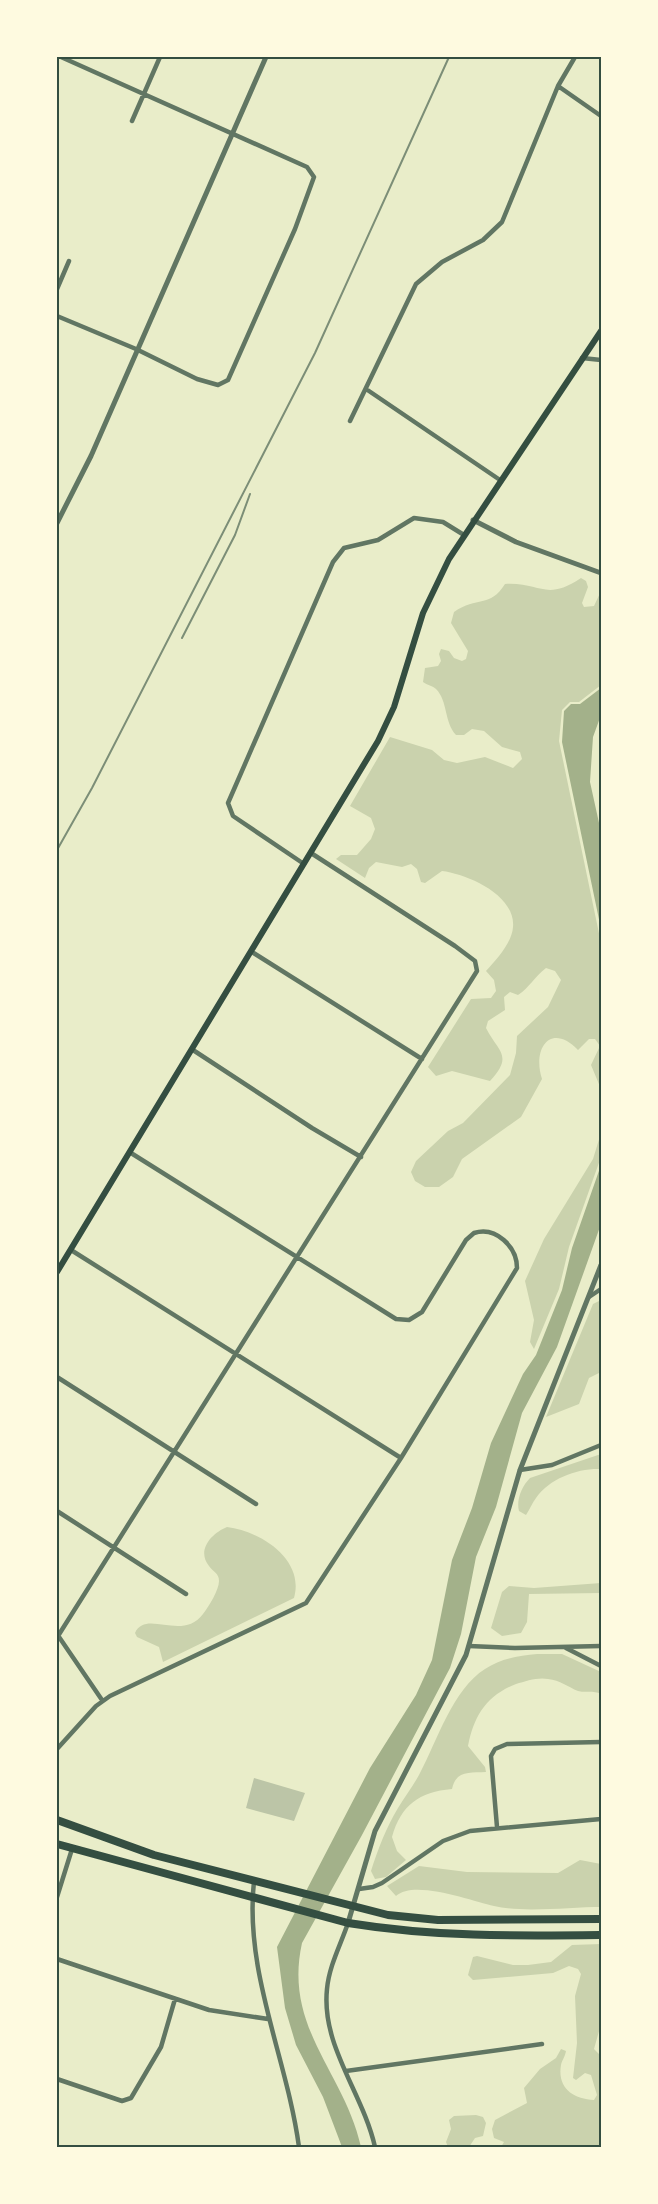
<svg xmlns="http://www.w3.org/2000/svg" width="658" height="2204" viewBox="0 0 658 2204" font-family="'Roboto Condensed',sans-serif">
<rect width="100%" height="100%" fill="#e9edc9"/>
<!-- green -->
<path fill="#cad2ad" d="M581,578L586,581L588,587L582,603L584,607L594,606L601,591V685L579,702H570L562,710L559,741L601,943V1089L591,1065L600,1046L595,1039H589L578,1050C551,1022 532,1048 542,1079L521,1117L462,1159L453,1177L439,1187H425L415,1181L411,1172L416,1161L448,1131L463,1123L510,1075L516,1053L517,1036L548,1007L561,980L555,971L546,968C534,977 530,987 518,995L510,992L504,997L505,1010L488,1021L486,1028C498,1052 514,1055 490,1081L452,1071L436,1076L428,1067L471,999L491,998L496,991L494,980L486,971C496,960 512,943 513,927C516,895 467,874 442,871L425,883L421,882L417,869L411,864L402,867L376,862L369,868L365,878L336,859L341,855H357L371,839L375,829L371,818L350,806L390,737L432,750L444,760L457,763L485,757L513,768L522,759L520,752L502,747L484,731L472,729L464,735H456C444,722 448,701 436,689C433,686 427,685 423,682L425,668L438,666L441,661L439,654L441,649L449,651L454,658L462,661L466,659L468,651L451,623L454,612C477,596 490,608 505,584C541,582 545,602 581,578Z
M601,1133V1157L569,1247L559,1289L534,1349L530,1342L534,1320L525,1281L544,1239L593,1159Z
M601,1300V1372L589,1378L579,1404L546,1417L593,1304Z
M601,1454V1469C578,1468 550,1478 536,1498C532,1503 530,1509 526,1515L519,1511C516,1500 522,1486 530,1478Z
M227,1527C260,1531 305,1559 294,1598L163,1662L159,1647L137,1637L135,1633C146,1609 182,1642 203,1614C209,1606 219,1590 219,1581C219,1573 213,1572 209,1566C196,1550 212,1533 227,1527Z
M601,1583V1593L529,1594L527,1622L521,1633L502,1636L491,1628L502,1592L509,1586L534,1588Z
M537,1654H562L601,1672V1694C593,1690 586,1693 578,1691C568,1687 560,1680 548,1679C538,1677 526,1681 516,1684C486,1696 474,1716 468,1746L485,1767L486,1772C470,1773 456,1770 452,1789C419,1792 401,1805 392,1837L397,1851L406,1860L386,1877L375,1879L371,1871C378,1849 386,1828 398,1808C405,1796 414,1785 420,1773C437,1741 453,1689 485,1669C501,1658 519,1656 537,1654Z
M580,1860L601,1864V1907C571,1907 522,1913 494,1906C472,1901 414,1879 396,1896L387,1886L419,1866L467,1872L558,1873Z
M601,1944V2024L594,2049L601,2056V2147H501L504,2142L494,2138L492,2129L495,2120L527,2103L524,2088L540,2069L556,2058L561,2049L566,2051C565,2057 562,2060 561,2065C557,2088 573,2099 594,2100L597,2095L591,2075L585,2073L576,2080L573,2078L577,2043L575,1996L581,1974L578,1969L569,1966L553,1973L473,1980L468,1975L473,1957L477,1956L513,1965H528L551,1962L572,1945Z
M476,2115L483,2117L486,2123L483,2136L475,2138L469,2147H448L446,2142L451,2129L449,2120L454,2116Z"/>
<!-- water -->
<path fill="#a3b18a" d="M601,688V715L593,737L590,782L601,832V929L562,742L564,711L571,704H580Z
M601,1165V1224L557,1347L522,1413L496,1507L476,1557L461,1634L450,1668L362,1835L302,1943C283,2028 345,2073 361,2147H342L323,2097L296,2045L285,2008L277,1947L370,1768L416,1695L432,1660L452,1560L472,1508L491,1443L523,1374L536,1355L562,1290L572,1248Z"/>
<!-- building -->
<path fill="#bcc5a7" d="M254,1778L305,1793L294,1821L246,1808Z"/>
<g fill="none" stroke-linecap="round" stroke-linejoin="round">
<!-- path -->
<path stroke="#344e41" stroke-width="1.5" d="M601,752V754"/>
<!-- minor -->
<path stroke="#617663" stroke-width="4.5" d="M558,86L601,116
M132,121L160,57
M57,289L69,261
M57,316L136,349L197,379L218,385L228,380L295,229L314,177L307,167L61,57
M582,358L601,360
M366,389L500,480
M350,421L416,284L442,262L483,240L502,222L558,86L575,57
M304,864L233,816L228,803L333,562L344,548L378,540L414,518L443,522L464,535
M252,952L422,1059
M193,1050L312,1128L361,1157
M71,1250L401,1458
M589,1297L601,1289
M57,1377L256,1504
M520,1470L552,1465L601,1445
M57,1511L186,1594
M57,1634L102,1700
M58,1636L477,971L475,961L455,946L311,853
M469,1646L515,1648L601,1646
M566,1648L601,1666
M57,1749L96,1706L110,1696L306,1603L401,1458L517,1268C517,1247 496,1226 474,1233L466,1240L422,1312L409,1320L396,1319L131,1153
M497,1827L491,1756L495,1749L507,1744L601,1742
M254,1881C244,1972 287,2058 299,2147
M359,1889L373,1887L382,1883L443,1841L470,1831L601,1819
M57,1897L72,1849
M348,1923C341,1944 329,1966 327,1989C321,2046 363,2093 375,2147
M57,1959L209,2010L268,2019
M346,2071L542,2044
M57,2079L122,2101L131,2098L161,2047L175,1999"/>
<!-- tertiary -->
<path stroke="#617663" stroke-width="5" d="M473,520L516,542L601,573
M57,523L91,456L266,57
M348,1923L375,1831L466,1655L520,1470L601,1265"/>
<!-- secondary -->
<path stroke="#344e41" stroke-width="6" d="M57,1272L378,741L394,707L423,613L449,559L601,331"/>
<!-- trunk -->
<path stroke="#344e41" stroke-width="8" d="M57,1820L154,1855L388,1915L438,1920L601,1919
M57,1844L348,1923C434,1937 514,1936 601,1935"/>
<!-- rail -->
<path stroke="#7c8e77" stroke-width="2" d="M182,638L235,535L250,494
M57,850L92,788L315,353L449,57"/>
</g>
<!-- border -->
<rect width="658" height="2204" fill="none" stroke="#fefae0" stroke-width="117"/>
<rect x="58" y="58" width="542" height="2088" fill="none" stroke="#344e41" stroke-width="2"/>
</svg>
